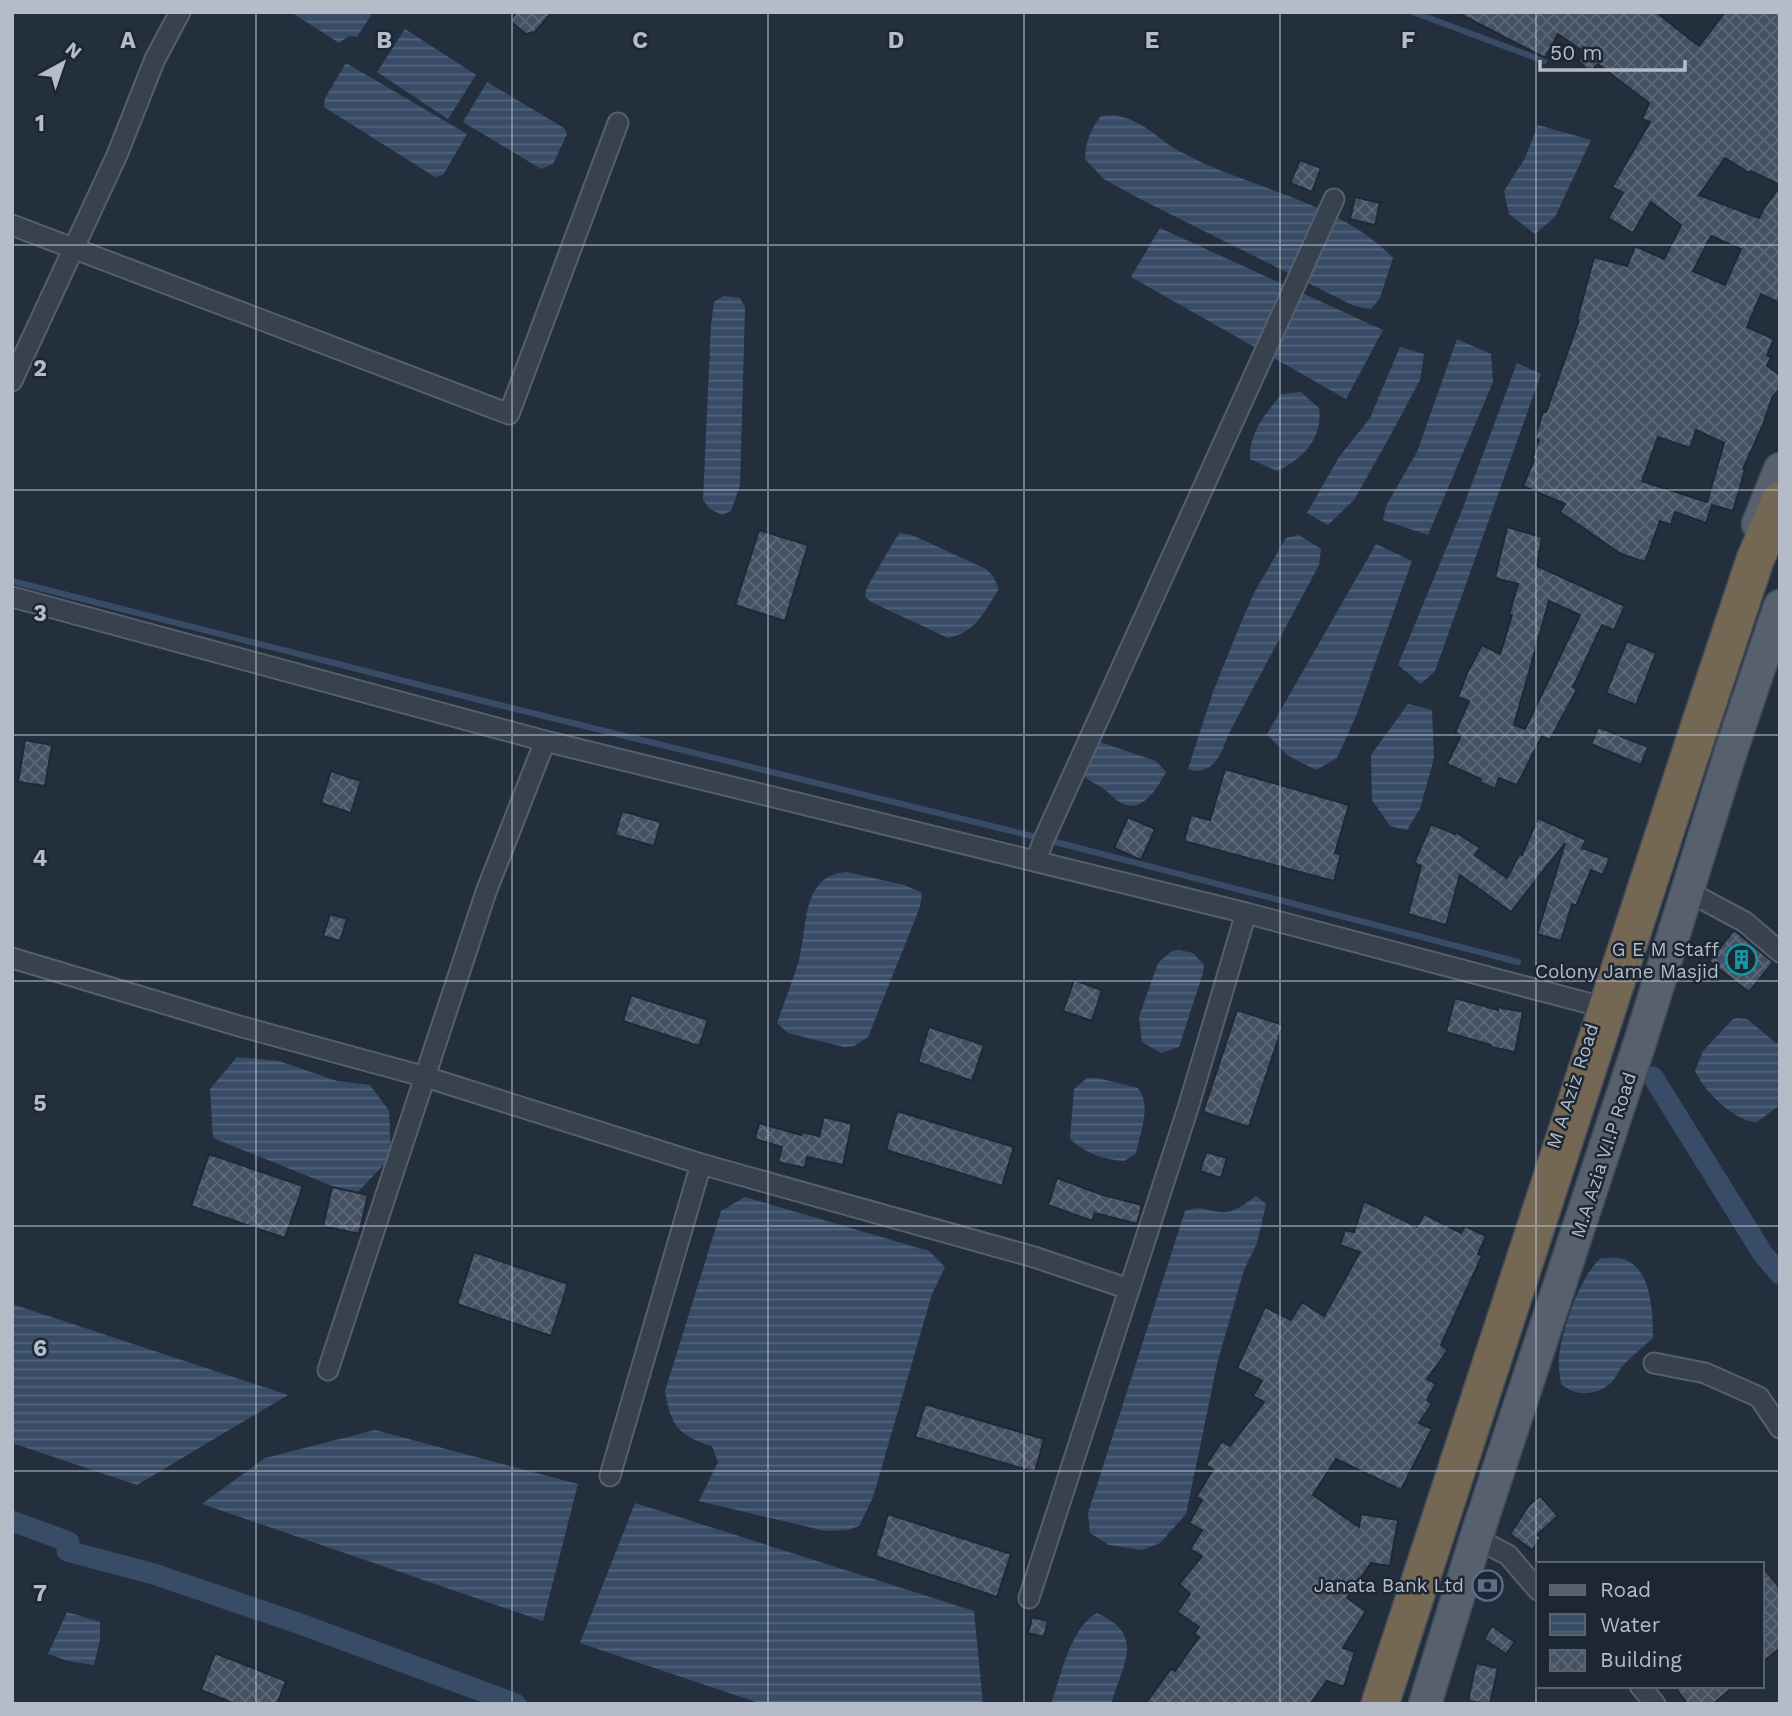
<svg xmlns="http://www.w3.org/2000/svg" width="1792" height="1716" viewBox="0 0 1792 1716" font-family="'Work Sans',sans-serif">
<defs>
<pattern id="water-rules" width="6" height="5" patternUnits="userSpaceOnUse" patternTransform="scale(1.75)"><rect width="6" height="5" fill="#394c67"/><path d="M0 2.5h6" fill="none" stroke="#53647b"/></pattern>
<pattern id="building-cross-hatch" width="8" height="8" patternUnits="userSpaceOnUse" patternTransform="scale(1.75)"><rect width="8" height="8" fill="#455162"/><path d="M0 0l8 8M0 8l8-8" fill="none" stroke="#5d6877"/></pattern>
</defs>
<rect width="100%" height="100%" fill="#242f3e"/>
<!-- water -->
<path fill="url(#water-rules)" d="M291,12H373L357,37L349,36L339,43Z
M405,29L476,75L448,119L377,72Z
M346,63L467,134L443,175L435,177L324,107L325,98Z
M487,82L564,128L567,134L553,164L541,169L463,122Z
M1115,115C1144,121 1155,137 1179,151C1246,188 1339,201 1393,258L1380,298L1371,309L1354,306L1140,199L1104,179L1085,159C1085,142 1091,129 1101,116Z
M1538,125L1591,140L1555,217L1535,234L1509,214L1504,191L1525,158Z
M1160,228L1383,330L1346,399L1131,277Z
M723,296L740,298L745,307L740,485L731,511L722,515L710,509L703,500L711,325L714,302Z
M1457,339L1491,354L1493,382L1428,535L1383,520L1386,506L1417,452Z
M1400,347L1424,354L1420,380L1390,436L1354,500L1328,525L1307,513L1339,457L1370,418Z
M1517,363L1541,374L1435,671L1421,684L1398,665L1461,513Z
M1301,392L1319,408C1323,437 1304,459 1277,471L1250,459C1249,432 1265,414 1282,394Z
M899,533L912,535L986,569L993,576L999,589C984,611 977,632 948,638L871,602L865,596L867,587Z
M1299,535L1321,549L1319,565L1228,735C1222,754 1212,777 1188,769L1213,692L1238,630L1254,593L1286,538Z
M1376,544L1412,561L1356,716L1337,758L1316,770L1287,755L1267,734Z
M1408,704L1432,710L1434,758L1420,809L1407,830L1390,826L1372,800L1371,755Z
M1097,741L1156,761L1166,772C1159,785 1145,810 1127,805C1118,803 1111,795 1104,789C1094,782 1084,780 1078,769Z
M847,872L904,885L922,893L920,907L868,1037L854,1046L844,1047L788,1033L777,1023C784,1002 793,981 799,960C808,926 801,875 847,872Z
M1179,950L1193,953L1204,965L1203,973L1179,1047L1161,1053L1142,1042L1139,1017L1158,963L1172,951Z
M1737,1018L1747,1019L1776,1043L1780,1041V1105L1757,1122C1735,1122 1704,1091 1695,1071L1703,1051L1733,1019Z
M237,1057L279,1061L337,1081L370,1085L389,1111L391,1157L355,1195L213,1138L210,1089Z
M1087,1078H1098L1138,1088C1152,1106 1140,1133 1136,1153L1124,1161C1104,1160 1085,1153 1070,1139L1074,1089Z
M1256,1196L1266,1204L1257,1243L1244,1270L1218,1360L1186,1514L1160,1543L1142,1550L1109,1545L1090,1533L1088,1513L1185,1211C1202,1204 1208,1212 1225,1212C1236,1212 1247,1202 1256,1196Z
M745,1197L929,1251L945,1267L932,1294L873,1497L859,1526L848,1530L825,1531L699,1501L718,1462L712,1446C679,1436 671,1427 665,1391L721,1211Z
M1601,1258C1608,1258 1617,1257 1623,1259C1652,1268 1653,1313 1653,1338C1642,1348 1629,1358 1620,1369C1617,1374 1615,1379 1611,1383C1595,1396 1577,1397 1561,1384C1560,1375 1558,1365 1559,1357C1562,1329 1580,1276 1601,1258Z
M12,1304L288,1395L137,1485L12,1443Z
M375,1430L578,1484L543,1621L202,1504L265,1458Z
M635,1503L974,1611L983,1704H762L580,1643Z
M67,1612L100,1622V1639L94,1665L68,1661L48,1654Z
M1097,1613C1146,1635 1123,1663 1111,1704H1051C1061,1676 1070,1628 1097,1613Z"/>
<g fill="none" stroke-linecap="round" stroke-linejoin="round">
<!-- stream -->
<path stroke="#394c67" stroke-width="6" d="M1413,12L1544,61
M12,581L491,703L1044,839L1518,962"/>
<!-- canal -->
<path stroke="#394c67" stroke-width="21" d="M1653,1077L1763,1254L1780,1274
M12,1521L69,1542L67,1551L154,1574L306,1626L516,1704"/>
</g>
<!-- building -->
<path fill="url(#building-cross-hatch)" stroke="#1f2835" stroke-width="2" fill-rule="evenodd" d="M517,12H552L535,32L526,34L510,21Z
M1456,12H1656L1699,46L1725,12H1780V185L1751,171L1749,173L1725,158L1699,195L1759,218L1764,208L1780,186V303L1761,294L1747,327L1774,339L1767,355L1771,357L1767,366L1780,375V388L1772,398L1763,425L1743,469L1745,470L1733,511L1712,505L1706,523L1675,512L1671,525L1660,521L1645,562L1621,554L1560,512L1565,504L1523,486L1534,460L1532,459L1539,440L1535,438L1543,411L1546,412L1579,320H1577L1594,257L1627,266L1635,246L1664,259L1681,225L1651,202L1633,233L1608,218L1623,193L1612,187L1650,122L1642,119L1649,103L1598,64L1590,72L1578,61L1585,53L1558,34L1545,58ZM1711,236L1741,249L1725,285L1693,271ZM1696,430L1724,443L1707,502L1642,481L1658,437L1690,448Z
M1300,160L1321,168L1312,192L1290,183Z
M1355,197L1380,203L1375,225L1350,219Z
M1507,527L1542,537L1537,566L1625,606L1614,630L1602,625L1573,687L1577,689L1550,740L1542,736L1517,785L1499,778L1495,789L1480,782L1481,779L1447,764L1461,735L1455,733L1469,701L1458,697L1467,673L1482,645L1500,654L1512,615H1509L1518,584L1495,578ZM1549,601L1580,615L1525,729L1514,725Z
M759,530L808,545L785,621L735,605Z
M1627,641L1656,653L1636,705L1606,693Z
M1598,727L1648,747L1641,765L1591,744Z
M25,740L52,745L45,786L18,782Z
M1225,769L1349,805L1335,853L1341,854L1334,881L1184,841L1191,815L1210,820Z
M331,771L361,781L351,813L321,803Z
M622,811L661,822L654,846L615,835Z
M1128,817L1155,829L1141,860L1114,848Z
M1538,818L1586,840L1582,848L1610,858L1603,875L1591,870L1576,906L1572,904L1561,941L1537,934L1565,843L1511,912L1460,875L1446,925L1408,914L1421,866L1414,863L1431,824L1455,834L1456,832L1480,848L1475,855L1507,878L1520,853L1522,855Z
M330,914L347,919L340,941L323,936Z
M1734,930L1773,962L1749,992L1709,961Z
M1074,980L1102,990L1092,1021L1063,1011Z
M631,995L708,1020L699,1046L623,1021Z
M1455,998L1498,1010V1007L1523,1012L1515,1052L1491,1047V1045L1446,1032Z
M1237,1010L1283,1025L1249,1127L1203,1112Z
M929,1027L984,1045L972,1081L918,1062Z
M897,1111L1014,1147L1002,1186L886,1150Z
M824,1117L852,1124L843,1165L807,1157L805,1168L778,1162L782,1147L755,1139L759,1123L801,1135L802,1132L819,1136Z
M1206,1152L1227,1158L1221,1178L1200,1171Z
M209,1154L303,1186L285,1238L191,1206Z
M1057,1178L1103,1195L1142,1205L1137,1224L1095,1213L1092,1221L1048,1205Z
M332,1187L368,1195L359,1234L323,1226Z
M1364,1201L1417,1227L1424,1214L1461,1233L1465,1226L1486,1236L1478,1254L1482,1256L1441,1345L1448,1350L1427,1379L1436,1384L1427,1400L1432,1404L1419,1423L1432,1429L1401,1490L1336,1459L1313,1495L1359,1527L1361,1514L1398,1520L1390,1566L1371,1563L1347,1598L1366,1611L1343,1648L1355,1652L1344,1687L1327,1681L1310,1704H1145L1171,1669L1175,1671L1199,1637L1194,1634L1199,1627L1177,1612L1190,1594L1179,1584L1202,1556L1190,1549L1202,1530L1189,1523L1202,1500L1196,1497L1213,1470L1206,1465L1222,1441L1230,1446L1264,1402L1253,1396L1262,1381L1237,1368L1265,1307L1291,1320L1302,1302L1324,1316L1360,1252L1340,1245L1345,1230L1354,1232Z
M474,1252L568,1284L551,1336L457,1304Z
M925,1404L1044,1439L1035,1472L915,1437Z
M1540,1496L1558,1516L1537,1535L1541,1537L1532,1550L1510,1534L1529,1505Z
M888,1514L1011,1554L997,1597L875,1556Z
M1762,1566L1780,1588V1648L1762,1663Z
M1032,1617L1048,1621L1044,1637L1028,1633Z
M1492,1626L1515,1642L1506,1654L1484,1639Z
M215,1653L286,1681L277,1704H235L201,1690Z
M1476,1663L1498,1668L1490,1704L1468,1701Z
M1674,1686H1734L1713,1704H1688Z"/>
<g fill="none" stroke-linecap="round" stroke-linejoin="round">
<defs>
<path id="street" d="M12,225L509,414L618,123
M12,381L117,155L155,59L180,12
M12,597L545,741L1246,913L1188,1108L1029,1598
M1036,860L1044,839L1334,199
M1689,892L1745,922L1780,952
M1246,913L1599,1006
M12,958L239,1026L426,1077L701,1164L1034,1257L1129,1289
M1654,1363L1705,1373L1759,1397L1780,1428
M328,1370L486,892L545,741
M610,1476L701,1164
M1476,1538L1508,1555L1538,1590
M1640,1686L1655,1704"/>
<path id="primary" d="M1758,524L1780,469
M1425,1704L1476,1538L1642,1036L1731,751L1780,606"/>
<path id="highway" d="M1380,1704L1689,758L1755,560L1780,501"/>
</defs>
<!-- street casing -->
<use href="#street" stroke="#565f6c" stroke-width="23"/>
<!-- primary casing -->
<use href="#primary" stroke="#414a57" stroke-width="35"/>
<!-- highway casing -->
<use href="#highway" stroke="#434c59" stroke-width="40"/>
<!-- street -->
<use href="#street" stroke="#38414e" stroke-width="19"/>
<!-- primary -->
<use href="#primary" stroke="#56606e" stroke-width="32"/>
<!-- highway -->
<use href="#highway" stroke="#746855" stroke-width="37"/>
</g>
<!-- grid -->
<path fill="none" stroke="#b4bcc9" stroke-width="2" stroke-opacity="0.55" d="M256,12V1704M512,12V1704M768,12V1704M1024,12V1704M1280,12V1704M1536,12V1704M12,245H1780M12,490H1780M12,735H1780M12,981H1780M12,1226H1780M12,1471H1780"/>
<!-- icons -->
<defs>
<symbol id="building-ring" viewBox="-11 -11 22 22"><circle r="9.5" fill="#1d2633" stroke="#0f9aa8" stroke-width="1.5"/><path d="M-4-6H4V6H1V3H-1V6H-4ZM-2.5-4.3h1.7v1.8h-1.7ZM.8-4.3h1.7v1.8H.8ZM-2.5-1h1.7V.8h-1.7ZM.8-1h1.7V.8H.8Z" fill="#0f9aa8"/></symbol>
<symbol id="bank-ring" viewBox="-11 -11 22 22"><circle r="9.5" fill="#1d2633" stroke="#5c6f8a" stroke-width="1.5"/><path d="M-6-4H6V4H-6ZM0-2.3a2.3 2.3 0 1 0 0 4.6a2.3 2.3 0 1 0 0-4.6Z" fill="#5c6f8a"/></symbol>
</defs>
<g fill-rule="evenodd">
<use href="#building-ring" x="1724" y="942" width="35" height="35"/>
<use href="#bank-ring" x="1470" y="1568" width="35" height="35"/>
</g>
<g text-anchor="middle" stroke-width="5" stroke-linejoin="round" paint-order="stroke">
<!-- poi labels -->
<g font-size="19" fill="#b4bcc9" stroke="#1d2633" text-anchor="end">
<text x="1719" y="956">G E M Staff<tspan x="1719" dy="22">Colony Jame Masjid</tspan></text>
<text x="1464" y="1592">Janata Bank Ltd</text>
</g>
<!-- street labels -->
<g font-size="19" fill="#b4bcc9" stroke="#1d2633">
<text transform="translate(1572 1086) rotate(-72)" y="7">M A Aziz Road</text>
<text transform="translate(1603 1155) rotate(-72)" y="7">M.A Azia V.I.P Road</text>
</g>
</g>
<g font-size="23" text-anchor="middle" font-weight="bold" fill="#b4bcc9" stroke="#1d2633" stroke-width="5" stroke-linejoin="round" paint-order="stroke">
<text x="128" y="48">A</text>
<text x="384" y="48">B</text>
<text x="640" y="48">C</text>
<text x="896" y="48">D</text>
<text x="1152" y="48">E</text>
<text x="1408" y="48">F</text>
<text x="40" y="131">1</text>
<text x="40" y="376">2</text>
<text x="40" y="621">3</text>
<text x="40" y="866">4</text>
<text x="40" y="1111">5</text>
<text x="40" y="1356">6</text>
<text x="40" y="1601">7</text>
</g>
<!-- border -->
<rect width="1792" height="1716" fill="none" stroke="#b4bcc9" stroke-width="28"/>
<!-- legend -->
<rect x="1536" y="1562" width="228" height="126" fill="#1d2633" stroke="#59626f" stroke-width="2"/>
<rect x="1550" y="1585" width="35" height="10" fill="#56606e" stroke="#59626f" stroke-width="2"/>
<text x="1600" y="1597" font-size="21" fill="#b4bcc9">Road</text>
<rect x="1550" y="1614" width="35" height="21" fill="url(#water-rules)" stroke="#59626f" stroke-width="2"/>
<text x="1600" y="1632" font-size="21" fill="#b4bcc9">Water</text>
<rect x="1550" y="1650" width="35" height="21" fill="url(#building-cross-hatch)" stroke="#59626f" stroke-width="2"/>
<text x="1600" y="1667" font-size="21" fill="#b4bcc9">Building</text>
<!-- north arrow -->
<g transform="translate(63 63) rotate(40)" stroke="#1d2633" stroke-width="5" paint-order="stroke">
<path d="M0-5L12 26L0 18L-12 26Z" fill="#b4bcc9"/>
<text y="-10" font-size="19" font-weight="bold" text-anchor="middle" fill="#b4bcc9">N</text>
</g>
<!-- scale -->
<path d="M1540 60v10h145v-10" fill="none" stroke="#b4bcc9" stroke-width="3.5"/>
<text x="1550" y="60" font-size="21" fill="#b4bcc9" stroke="#1d2633" stroke-width="5" paint-order="stroke">50 m</text>
</svg>
